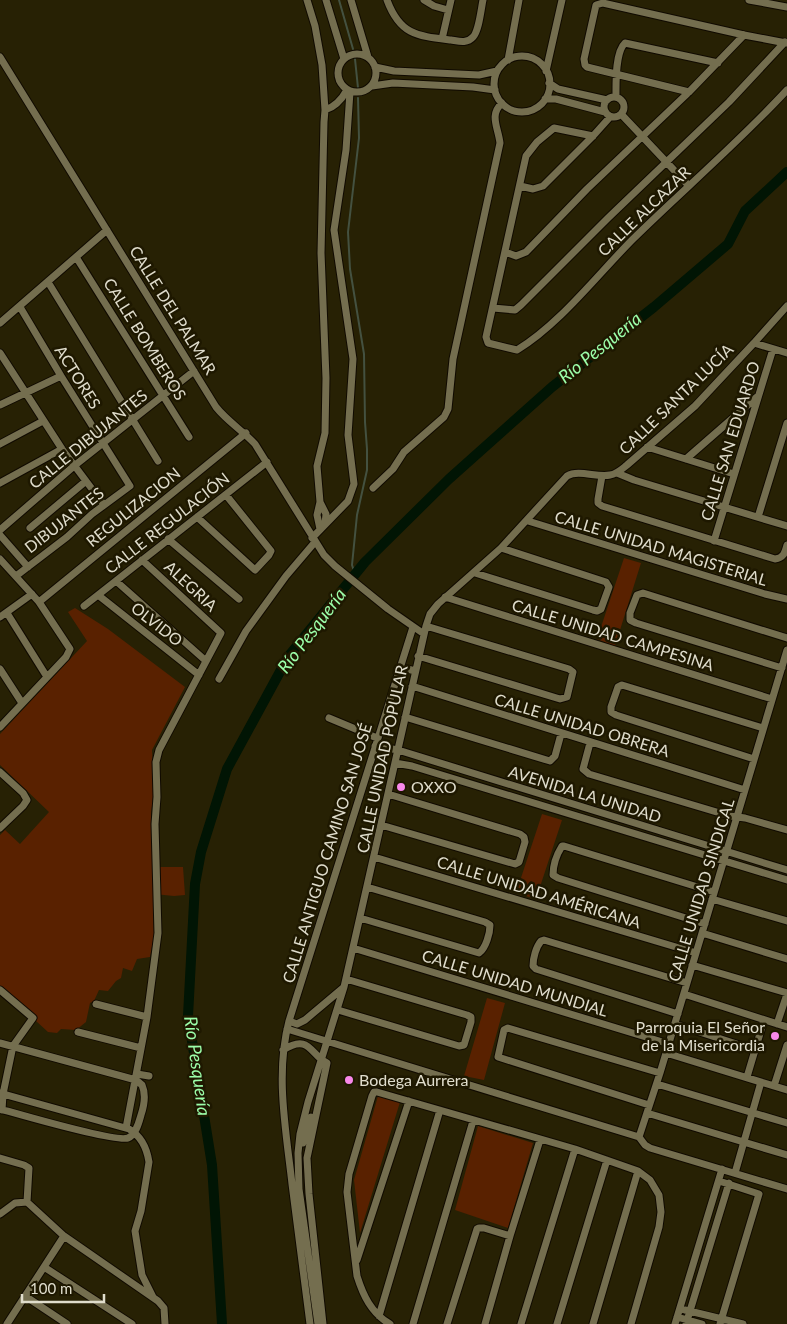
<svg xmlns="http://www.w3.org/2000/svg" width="787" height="1324" viewBox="0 0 787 1324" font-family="Lato,sans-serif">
<rect width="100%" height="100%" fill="#272104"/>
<!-- green -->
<path fill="#592100" d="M624,558L641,563L615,646L597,639Z
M75,608L108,629L185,687L152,750L154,788L151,814L153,867H183L185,895L174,896L154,894L153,905L154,936L150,957L137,959L132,971L123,968L121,978L116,981L108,991L99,990L94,1001L90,1003L86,1022L76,1030L61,1029L57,1033L48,1032L0,988V835L5,830L20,844L49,812L0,765V734L87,641L68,612Z
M542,814L562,820L536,899L516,893Z
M487,998L505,1003L484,1080L464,1076Z
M378,1096L400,1102L360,1233L354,1180Z
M478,1126L533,1143L508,1228L455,1210Z"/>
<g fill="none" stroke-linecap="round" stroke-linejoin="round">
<!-- stream -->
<path stroke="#445140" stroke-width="2" d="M339,0L353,49
M355,59L358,88
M355,574L352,565L357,515L367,470V449L365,422L364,354L350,269L348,232L359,138L358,98"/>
<!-- river -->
<path stroke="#011504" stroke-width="10" d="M222,1324L212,1165L188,1016L195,884L201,852L227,769L288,657L365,562L449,479L552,387L654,307L728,244L745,211L787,172"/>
<defs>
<path id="minor" d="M307,0L315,26L322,65L325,110
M326,0L344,59
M351,0L368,57
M387,0C400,35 417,36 451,40C458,41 467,44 473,37C479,31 481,9 483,0
M424,0L434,6L448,10
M749,0L787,7
M442,39L451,0
M338 73a19 19 0 1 1 38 0a19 19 0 1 1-38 0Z
M494 84a28 28 0 1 1 56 0a28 28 0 1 1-56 0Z
M0,57L216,407C227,421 243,431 255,444L324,555L335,566L388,609L424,634
M508,60L519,0
M375,67L394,71L479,75L497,71
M546,71L562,0
M549,83L558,89L607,100
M372,86L393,83L473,87L495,90
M689,92L587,67L585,65L584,59L596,5L603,3L744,35L786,43
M604 107a10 10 0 1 1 20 0a10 10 0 1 1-20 0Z
M616,97C616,83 615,52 625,43L718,63
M545,99H556L605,112
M621,114L689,186
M593,136L554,128L537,142L526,156L486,337L488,343L517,350C559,325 598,274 633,239C684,189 738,143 787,90
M520,186L533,189L543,186L593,136L610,117
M505,252L516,256L526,252L587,189L689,92L744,35
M76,257L189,437
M48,282L158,461
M493,308L515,310L521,305L608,218L729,102L785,42
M0,323L107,230
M754,343L787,353
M0,353L62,449L104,505
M0,405L61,376
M0,444L43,421
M647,447L734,474
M686,459L757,397
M617,473L634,480L787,526
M602,476L598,499V503L602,506L775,559C784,558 785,552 787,545
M0,483L62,449
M373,488L393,469L404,452L444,417L448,409L453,359L500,143C498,127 489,115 502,103
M320,502L326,514L325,524
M197,517L255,570L269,555L271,551L226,495
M758,517L787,423
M528,521L765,594L787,599
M30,528L86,481
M320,529L317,515L320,502L317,466L325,433L326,378L321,253L324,122L325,110C335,107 342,99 347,90
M0,530L74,466L194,371
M0,535L28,567
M312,538L348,501L354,484L348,435L353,359L334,230L346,150L350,92
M168,539L239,599
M714,541L773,349
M0,559L39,602L70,649L66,657L0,727
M475,573L593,610L597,611L601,609L609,587L606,582L501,548
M16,576L67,537L92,514L130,486L61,376L20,307
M116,581L206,661
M98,595L199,675
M445,597L772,699
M39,602L246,433
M84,606L267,462
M7,613L47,677
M0,617L32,594
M418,656L560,699L567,697L573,672L569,669L426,626
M400,667L415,671
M782,668L636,623L630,620V613L637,595L643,593L787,638
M0,669L22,703
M219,679L246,631L286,576L315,542
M412,686L745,790
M405,717L550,761L555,756L561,734
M329,718L377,738
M590,743L583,769L589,774L730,816L745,818L787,830
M375,746L398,750L787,870
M754,759L616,715L611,712V707L618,687L622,685L763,728
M395,763L412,766L787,880
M0,772L23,793L27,800L23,806L0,828
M381,825L515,864L519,862L525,842L524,837L520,834L388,794
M374,857L696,953
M712,899L787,921
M360,918L479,953C486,948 490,933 490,925L485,922L367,887
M705,924L558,878L553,875C553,865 557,854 562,846H564L714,892
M702,933L787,959
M353,948L669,1044
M692,965L787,993
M0,990L33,1018L13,1046L3,1094L2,1110
M684,994L787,1027
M96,1004L147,1017
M338,1010L459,1046L464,1045L471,1022V1017L467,1015L346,979
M678,1014L536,969L533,966C533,958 536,947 541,941L544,940L687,983
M289,1021L297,1024L305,1020L343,988
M675,1024L755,1050
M777,1024L787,994
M287,1029L639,1137L645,1145L650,1148L787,1189
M78,1032L141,1048
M0,1043L136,1080L142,1085C146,1094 144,1106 141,1115C139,1122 136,1135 128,1138C117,1143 18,1114 0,1109
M283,1050C310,1033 310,1055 327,1063L307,1158L309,1194L323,1324
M666,1053L787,1090
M137,1074L149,1076
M747,1077L764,1020
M657,1084L787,1123
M774,1086L787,1045
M0,1093L129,1129C141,1136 147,1149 149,1162L141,1211L135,1231L142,1275L153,1297
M649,1105L498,1057L504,1030L508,1028L660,1073
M647,1113L787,1155
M126,1128L147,1017L158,933L155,824L157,797L156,762L159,750L221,633L142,560
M639,1137L660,1073L787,650
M303,1143L311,1117
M0,1158L24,1165L29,1168L27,1202
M735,1173L761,1082
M719,1181L759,1194L720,1324
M0,1214L15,1203L27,1202L64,1236L158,1301L164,1308L165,1324
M357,1260L409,1101
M44,1267L132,1324
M25,1296L67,1324
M685,1310L743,1324
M379,1316L440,1110
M677,1317L702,1324
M7,1324L64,1236
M310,1324C304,1277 298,1231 292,1184C286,1130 275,1074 289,1021L413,627
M318,1324L299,1189L298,1153L300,1134L308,1102L344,987L426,626L430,614L438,604L501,548L567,476C579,469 597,478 610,475C617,474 622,469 627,465L695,406L754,343L787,306
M390,1324C371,1313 363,1295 357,1276L347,1192L349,1174L372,1096L374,1092H377L575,1149L638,1171L650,1180L659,1195L661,1212L659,1227L631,1324
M413,1324L473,1121
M447,1324L477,1229L479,1228H484L510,1236
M485,1324L510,1236L540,1140
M521,1324L575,1149
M557,1324L607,1160
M593,1324L638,1171
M675,1324L722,1169
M686,1324L729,1183"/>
</defs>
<!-- minor casing -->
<use href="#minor" stroke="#100a00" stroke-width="9"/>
<!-- minor -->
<use href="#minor" stroke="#746e4f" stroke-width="7"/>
</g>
<!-- markers -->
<g fill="#f888ea" stroke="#1e1800" stroke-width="2">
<circle cx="401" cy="787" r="5"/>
<circle cx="775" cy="1036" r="5"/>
<circle cx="349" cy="1080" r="5"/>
</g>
<g text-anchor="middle" stroke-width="5" stroke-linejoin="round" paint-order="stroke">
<!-- street labels -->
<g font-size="16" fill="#e0ddcc" stroke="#1e1800">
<text transform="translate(644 211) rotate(-44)" y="6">CALLE ALCAZAR</text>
<text transform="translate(173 310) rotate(58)" y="6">CALLE DEL PALMAR</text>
<text transform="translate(145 339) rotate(58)" y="6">CALLE BOMBEROS</text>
<text transform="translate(78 377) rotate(58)" y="6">ACTORES</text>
<text transform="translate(676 399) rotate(-44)" y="6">CALLE SANTA LUCÍA</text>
<text transform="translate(88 439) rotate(-39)" y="6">CALLE DIBUJANTES</text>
<text transform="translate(730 441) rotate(-73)" y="6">CALLE SAN EDUARDO</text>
<text transform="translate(133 507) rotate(-39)" y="6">REGULIZACION</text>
<text transform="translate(64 520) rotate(-38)" y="6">DIBUJANTES</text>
<text transform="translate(167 523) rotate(-38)" y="6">CALLE REGULACIÓN</text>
<text transform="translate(661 548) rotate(17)" y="6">CALLE UNIDAD MAGISTERIAL</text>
<text transform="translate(191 586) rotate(43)" y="6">ALEGRIA</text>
<text transform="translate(157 624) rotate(38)" y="6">OLVIDO</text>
<text transform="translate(613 635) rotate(17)" y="6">CALLE UNIDAD CAMPESINA</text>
<text transform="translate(582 725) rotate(17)" y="6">CALLE UNIDAD OBRERA</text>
<text transform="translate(382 759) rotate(-78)" y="6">CALLE UNIDAD POPULAR</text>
<text transform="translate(585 794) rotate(17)" y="6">AVENIDA LA UNIDAD</text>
<text transform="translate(327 853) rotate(-73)" y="6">CALLE ANTIGUO CAMINO SAN JOSÉ</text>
<text transform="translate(701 890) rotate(-73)" y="6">CALLE UNIDAD SINDICAL</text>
<text transform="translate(539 892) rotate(17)" y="6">CALLE UNIDAD AMÉRICANA</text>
<text transform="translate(515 983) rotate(17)" y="6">CALLE UNIDAD MUNDIAL</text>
</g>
<!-- poi labels -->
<g font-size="16" fill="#e0ddcc" stroke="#1e1800" text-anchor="start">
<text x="411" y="793">OXXO</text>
<text x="765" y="1033" text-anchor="end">Parroquia El Señor<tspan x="765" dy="18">de la Misericordia</tspan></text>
<text x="359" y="1086">Bodega Aurrera</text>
</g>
<!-- water labels -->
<g font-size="18" font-style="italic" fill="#9cfea9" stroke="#1e1800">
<text transform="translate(600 348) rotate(-39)" y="6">Río Pesquería</text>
<text transform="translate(312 631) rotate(-53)" y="6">Río Pesquería</text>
<text transform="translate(197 1066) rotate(82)" y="6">Río Pesquería</text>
</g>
</g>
<!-- scale -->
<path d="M22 1294v8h82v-8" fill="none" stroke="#e0ddcc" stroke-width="2.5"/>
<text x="30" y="1294" font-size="15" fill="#e0ddcc" stroke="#1e1800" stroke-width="4" paint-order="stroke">100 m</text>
</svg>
